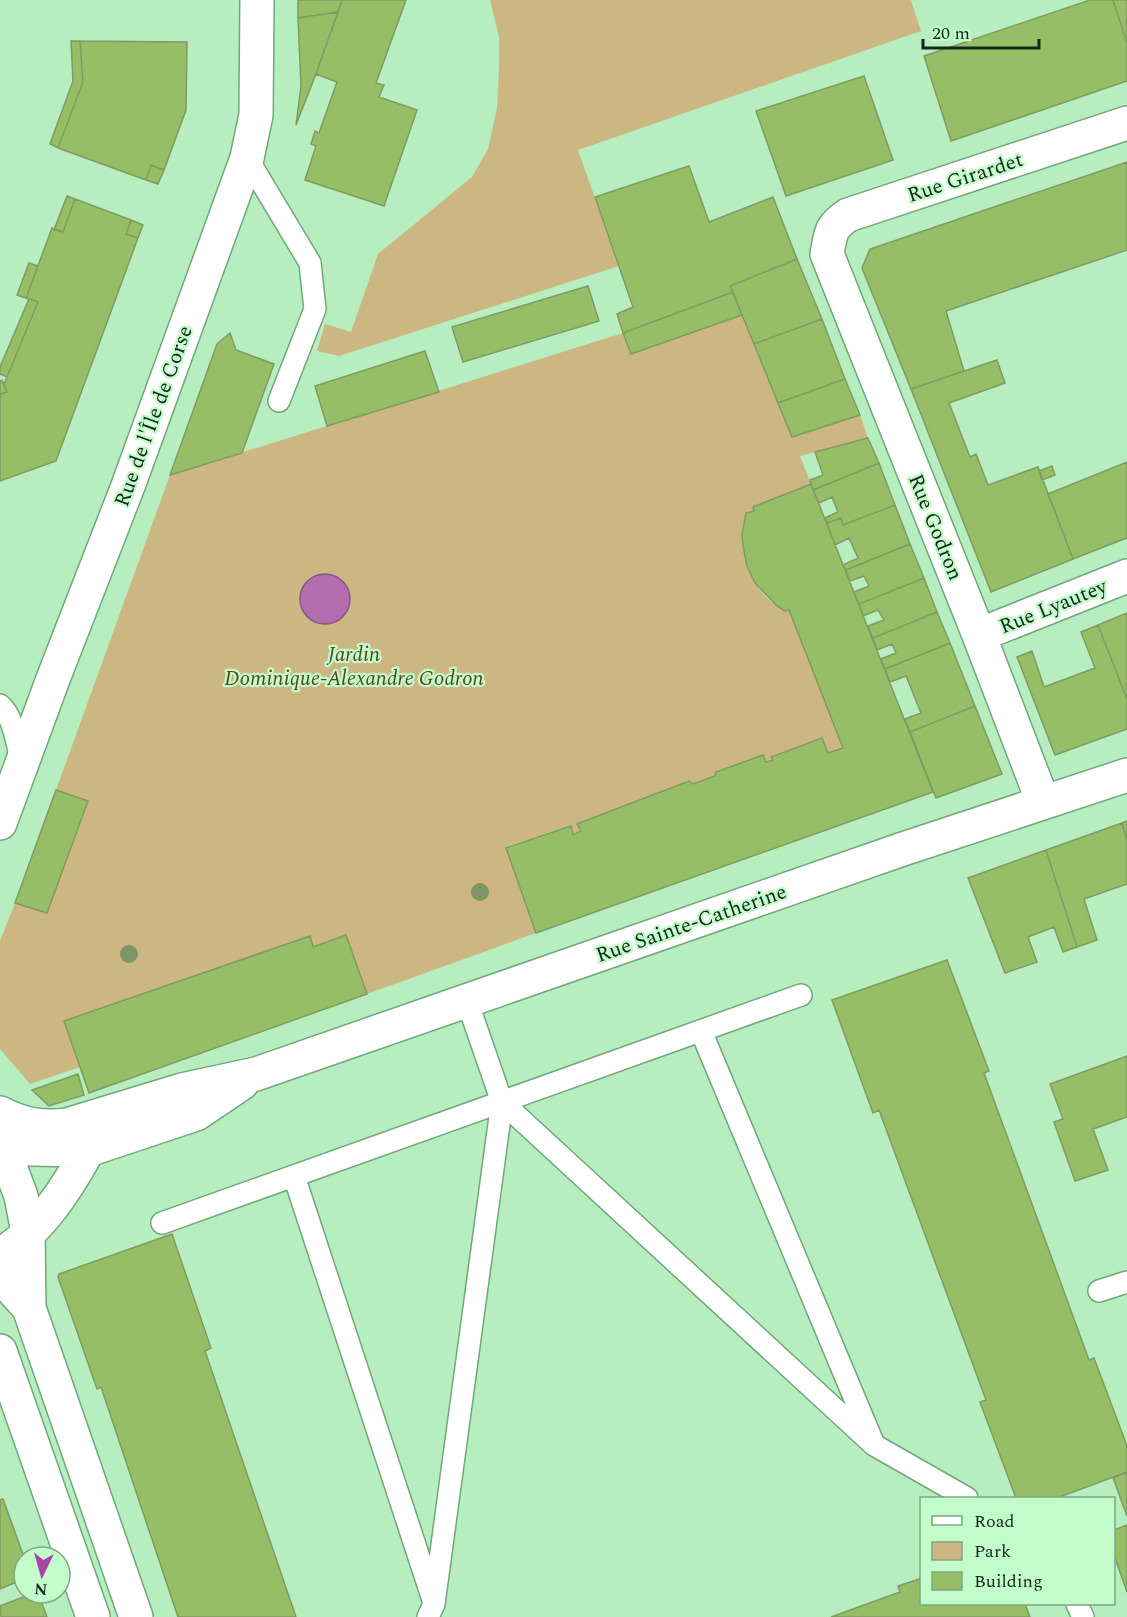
<svg xmlns="http://www.w3.org/2000/svg" width="1127" height="1617" viewBox="0 0 1127 1617" font-family="Spectral,serif">
<rect width="100%" height="100%" fill="#b6eebf"/>
<!-- green -->
<path fill="#ccb782" d="M490,0H911L921,31L578,150L619,266L339,356L317,351L325,324L351,332L378,254L472,177L488,149L497,108L499,65V37Z
M742,315L792,437L860,415L868,438L800,456L811,484L753,507L754,511L746,513C739,554 746,589 785,611L789,610L843,748L828,753L822,738L772,757L773,760L766,762L763,755L716,772L715,776L693,784L689,781L578,825L581,831L573,835L570,826L506,847L536,933L367,994L346,935L313,947L309,936L64,1021L80,1067L30,1084L0,1049V941L15,903L47,913L88,802L56,790L170,475L623,333L631,354Z"/>
<!-- water -->
<path fill="#b36daf" stroke="#835982" stroke-width="1.5" d="M300 599a25 25 0 1 1 50 0a25 25 0 1 1-50 0Z"/>
<!-- building -->
<path fill="#96be66" stroke="#809b61" stroke-width="1.5" d="M298,0H342L338,12L298,18Z
M342,0H406L376,83L384,85L379,97L417,110L384,206L305,180L316,146L311,144L315,131L319,133L337,82L316,74Z
M1090,0H1113L1127,43V81L951,141L924,56Z
M1113,0H1127V43Z
M338,12L316,74L296,125L301,86L298,18Z
M71,41H80L83,82L58,148L50,144L73,81Z
M80,41L187,42L186,110L164,170L151,165L146,180L58,148L83,82Z
M864,76L893,160L786,196L756,111Z
M1127,162V250L946,311L964,371L911,389L862,268L870,249Z
M151,165L164,170L158,184L146,180Z
M689,166L709,222L773,197L797,259L730,286L733,292L623,333L617,314L633,307L595,197Z
M67,196L75,199L63,232L54,230Z
M75,199L131,220L126,234L138,238L56,461L0,481V394L7,392L4,384L38,302L26,298L52,228L63,232Z
M131,220L143,225L138,238L126,234Z
M797,259L822,319L754,344L730,286Z
M29,263L38,266L26,298L17,295Z
M588,286L599,321L463,362L452,327Z
M733,292L742,315L631,354L623,333Z
M29,299L38,302L7,377L0,374V367Z
M822,319L845,379L778,403L754,344Z
M230,333L236,350L274,364L242,453L170,475L217,344Z
M425,351L439,392L327,426L315,386Z
M997,360L1005,383L949,403L970,457L976,454L988,485L1038,467L1073,559L991,592L911,389Z
M845,379L860,415L792,437L778,403Z
M2,380L7,392L0,394V381Z
M868,438L879,463L813,490L810,480L823,475L815,452Z
M1127,462V538L1073,559L1048,494Z
M879,463L895,505L843,525L841,518L827,523L825,518L838,512L832,497L819,503L813,490Z
M1052,466L1055,475L1042,480L1039,471Z
M811,484L933,792L536,933L506,848L571,826L573,835L581,831L577,824L689,781L693,784L715,776L716,772L763,755L766,762L773,760L771,757L822,738L828,753L843,748L789,610L785,611L777,606L755,583L747,566L743,546L742,535L746,513L754,511L753,507Z
M895,505L910,544L846,570L843,565L858,558L849,538L835,545L827,523L841,518L843,525Z
M910,544L924,578L859,604L854,592L869,586L864,576L850,581L846,570Z
M924,578L937,612L873,638L868,626L884,620L878,610L863,616L859,604Z
M937,612L950,643L885,669L881,659L896,653L892,644L877,650L873,638Z
M1127,613V699L1098,625Z
M1098,625L1127,699V729L1055,755L1017,657L1032,651L1044,687L1095,668L1081,632Z
M950,643L975,706L910,732L905,719L921,713L906,676L890,682L885,669Z
M975,706L1002,774L936,798L910,732Z
M56,790L88,801L47,913L15,903Z
M1127,821V840L1122,823Z
M1122,823L1127,840V884L1084,899L1097,940L1077,947L1046,850Z
M1046,850L1077,947L1063,952L1054,927L1028,937L1037,962L1005,973L968,878Z
M346,935L367,994L89,1093L64,1021L310,936L313,947Z
M947,960L989,1071L984,1073L1089,1360L1094,1358L1127,1446V1472L1057,1498H1016L980,1402L986,1400L879,1110L873,1113L832,1000Z
M1127,1056V1117L1093,1129L1108,1170L1075,1181L1054,1122L1063,1119L1050,1084Z
M78,1074L84,1095L49,1106L32,1090Z
M172,1234L211,1348L205,1351L296,1617H178L101,1387L97,1389L58,1277L59,1274Z
M1127,1472V1516L1113,1478Z
M3,1499L24,1557V1579L0,1589V1500Z
M1127,1525V1592L1114,1555V1530Z
M922,1578V1604H1025L1030,1617H831L900,1592L898,1586Z
M33,1593H38L47,1617H1L0,1606Z"/>
<g fill="none" stroke-linecap="round" stroke-linejoin="round">
<defs>
<path id="lane" d="M247,158L310,263L315,309L279,401
M0,705C14,717 17,746 22,763
M701,1031L872,1440
M502,1102L874,1445L967,1498
M294,1176L433,1600
M162,1223L801,995
M1099,1291L1127,1282
M1077,1604L1083,1617
M428,1617L434,1604L502,1102L467,1001"/>
<path id="street" d="M979,635L1127,576
M1043,802L979,635L827,254C831,233 830,227 848,215L1127,123
M0,1113C23,1125 42,1128 67,1125L182,1090L256,1074L903,849L1127,775
M13,1145L29,1149L88,1150L196,1114L242,1083
M0,1255C40,1231 66,1190 88,1150"/>
<path id="secondary" d="M0,823L53,679L128,486L247,158L256,115L257,0
M0,1140L21,1196L28,1232L29,1308L136,1617
M0,1276L29,1308
M0,1351L93,1617"/>
</defs>
<!-- lane casing -->
<use href="#lane" stroke="#71a77b" stroke-width="24"/>
<!-- street casing -->
<use href="#street" stroke="#71a77b" stroke-width="36"/>
<!-- secondary casing -->
<use href="#secondary" stroke="#71a77b" stroke-width="36"/>
<!-- lane -->
<use href="#lane" stroke="#fff" stroke-width="21"/>
<!-- street -->
<use href="#street" stroke="#fff" stroke-width="33"/>
<!-- secondary -->
<use href="#secondary" stroke="#fff" stroke-width="33"/>
</g>
<!-- trees -->
<g fill="#819266">
<circle cx="480" cy="892" r="9"/>
<circle cx="129" cy="954" r="9"/>
</g>
<g text-anchor="middle" stroke-width="4.5" stroke-linejoin="round" paint-order="stroke">
<!-- street labels -->
<g font-size="21" fill="#132918" stroke="#c3fccb">
<text transform="translate(965 177) rotate(-18)" y="7">Rue Girardet</text>
<text transform="translate(153 416) rotate(-70)" y="7">Rue de l'Île de Corse</text>
<text transform="translate(936 527) rotate(68)" y="7">Rue Godron</text>
<text transform="translate(1053 606) rotate(-22)" y="7">Rue Lyautey</text>
<text transform="translate(691 923) rotate(-19)" y="7">Rue Sainte-Catherine</text>
</g>
<!-- park labels -->
<g font-size="21" font-style="italic" fill="#55461d" stroke="#c3fccb">
<text x="354" y="661">Jardin<tspan x="354" dy="24">Dominique-Alexandre Godron</tspan></text>
</g>
</g>
<!-- legend -->
<rect x="920" y="1497" width="195" height="108" fill="#c3fccb" stroke="#7da883" stroke-width="1.5"/>
<rect x="932" y="1516" width="30" height="9" fill="#ffffff" stroke="#7da883" stroke-width="1.5"/>
<text x="974" y="1527" font-size="18" fill="#132918">Road</text>
<rect x="932" y="1542" width="30" height="18" fill="#ccb782" stroke="#7da883" stroke-width="1.5"/>
<text x="974" y="1557" font-size="18" fill="#132918">Park</text>
<rect x="932" y="1572" width="30" height="18" fill="#96be66" stroke="#7da883" stroke-width="1.5"/>
<text x="974" y="1587" font-size="18" fill="#132918">Building</text>
<!-- north arrow -->
<g transform="translate(42 1575) rotate(185)"><circle r="28" fill="#c3fccb" stroke="#7da883" stroke-width="1.5"/>
<path d="M0-4.5L10 22L0 15L-10 22Z" fill="#aa43a7"/>
<text y="-9" font-size="16" font-weight="bold" text-anchor="middle" fill="#132918">N</text>
</g>
<!-- scale -->
<path d="M923 39v9h116v-9" fill="none" stroke="#132918" stroke-width="3"/>
<text x="932" y="39" font-size="18" fill="#132918" stroke="#c3fccb" stroke-width="4.5" paint-order="stroke">20 m</text>
</svg>
